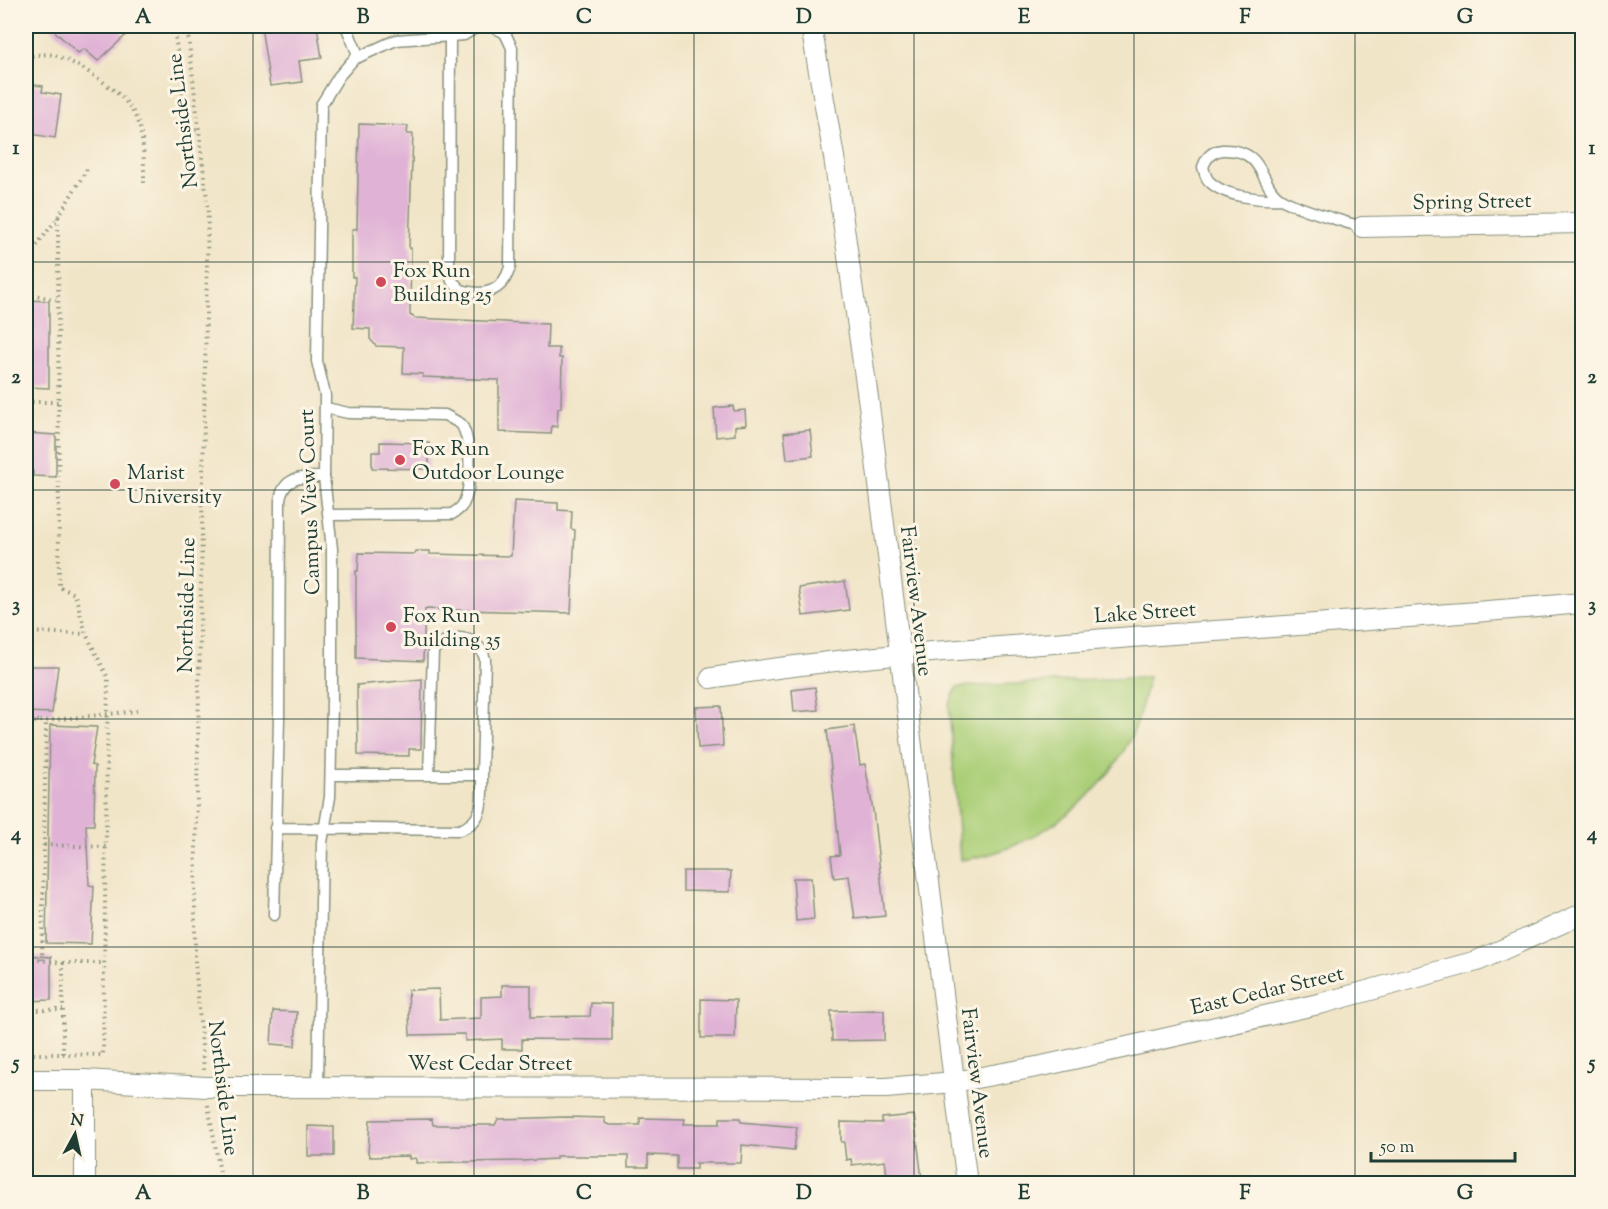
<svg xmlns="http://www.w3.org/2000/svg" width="1608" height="1209" viewBox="0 0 1608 1209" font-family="'Sorts Mill Goudy',serif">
<rect width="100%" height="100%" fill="#fcf5e5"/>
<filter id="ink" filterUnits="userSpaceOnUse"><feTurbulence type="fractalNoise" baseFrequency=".0167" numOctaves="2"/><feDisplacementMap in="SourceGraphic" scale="12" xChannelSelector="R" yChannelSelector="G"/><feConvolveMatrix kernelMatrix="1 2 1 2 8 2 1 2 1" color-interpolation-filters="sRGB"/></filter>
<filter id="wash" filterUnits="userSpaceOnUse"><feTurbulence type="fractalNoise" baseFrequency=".008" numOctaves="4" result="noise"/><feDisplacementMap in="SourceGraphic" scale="24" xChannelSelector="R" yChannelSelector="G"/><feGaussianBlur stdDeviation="1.35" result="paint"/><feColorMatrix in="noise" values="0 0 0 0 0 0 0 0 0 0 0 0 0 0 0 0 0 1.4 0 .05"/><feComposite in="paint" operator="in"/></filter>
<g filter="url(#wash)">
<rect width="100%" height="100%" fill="#f1e5c8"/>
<!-- green -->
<path fill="#abcf78" stroke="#658656" stroke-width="1.5" d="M1149,677C1143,698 1139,723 1128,743C1097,803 1028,852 960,860L949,705L957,687Z"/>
<g id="blocks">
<!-- building -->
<path fill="#e0b2d6" d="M49,26H116L125,36L98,61L84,49L78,53Z
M261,26H317L322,58L299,61L302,82L270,86Z
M26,84L43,86L42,92L61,95L55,138L30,134L31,129H26Z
M359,124L408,126L407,134H413L409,248H411L410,315L415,318L548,324L547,348H559V358H562L561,408H558L557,427L552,426L551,434L499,432V380L423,377V374L403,373L404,347L376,346L370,339V329L353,328L355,277H352V229H357Z
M26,300L49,301V388L26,387Z
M733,406L734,411L745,410L746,425L735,426V435L716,437L714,408Z
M810,430L813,456L787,459L784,433Z
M26,433L56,435V477L33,476V471H26Z
M380,442L429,443V469L372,468V452H380Z
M514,501L558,503V510L572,511L571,529L575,530L571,613L425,609L423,661L356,658V571H358L359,553L415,554L416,551H430V554L511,556Z
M845,581L849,610L803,616L799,588Z
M26,666H58L52,713L26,712Z
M422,679L421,749H409V756L358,755L357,685Z
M815,687L818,710L794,712L792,690Z
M721,706L723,746L698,748L696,707Z
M50,725L97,727L91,765L95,766L94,825H86L89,885L94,886L91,944L46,943Z
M854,726L860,765L865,764L873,810L885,916L855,919L849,876L834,878L831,856L840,855L827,730Z
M683,871H731L730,892L683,891Z
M793,878H811L814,919L796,921Z
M26,955L51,957V1000L26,1001Z
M502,985H531V1017L590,1016L591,1003L612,1004V1040L522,1039V1049H502V1039L465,1041V1034L410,1035L408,990L439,989L440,1020L481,1018V997L502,996Z
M701,999L736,1000L735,1038H701Z
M884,1010V1040L832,1041L831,1011Z
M273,1011L297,1012L295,1046L271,1044Z
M914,1115L922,1179L888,1183L885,1161L852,1165L851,1159L846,1160L844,1142H841V1122L882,1123V1118Z
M566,1117L605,1118V1123L609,1125H640V1118L685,1119L684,1124H720V1118H740L741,1122L797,1127L794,1150L742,1145L741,1163H696V1169H677V1156L648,1155V1167H628V1156H556V1159L521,1161L416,1163V1158L409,1159V1156L370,1157L368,1153L370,1120L432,1119L433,1125H495L498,1119Z
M308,1126L334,1127V1156H308Z"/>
</g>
</g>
<g filter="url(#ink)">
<use href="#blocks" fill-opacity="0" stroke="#88917e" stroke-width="1.5"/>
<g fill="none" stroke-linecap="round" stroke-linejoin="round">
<defs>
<path id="lane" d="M346,26L359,57
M450,36L449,271L452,281L461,290C484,297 503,292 510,267L512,48L505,33L492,26
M1280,199C1260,200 1223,197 1208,180C1206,177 1204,171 1203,167C1206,158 1212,151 1222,150C1268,148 1258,188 1283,200C1307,212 1336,219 1362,227
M326,408L348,413L445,415L461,424C471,439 472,483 465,500C463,507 458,510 452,514L330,515
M429,775L433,651C448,632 478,633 485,659L482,775
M275,828L459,830C485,822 482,799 482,775H331
M274,915L279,720L280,500C284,475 304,477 324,477
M318,1086L322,842L330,797L332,702V549L324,477L325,395L317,361L321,105L339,76L354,59L396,40L464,35L478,26"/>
<path id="street" d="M811,26L834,157L869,405L967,1184
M1362,227L1582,223
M711,678C825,659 939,651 1054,643C1230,629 1407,619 1582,603
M26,1080H85L206,1087L886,1088L954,1082L1042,1066L1323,1003L1477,961L1582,914
M85,1184V1080"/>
</defs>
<!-- lane casing -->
<use href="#lane" stroke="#88917e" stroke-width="13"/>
<!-- street casing -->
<use href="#street" stroke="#88917e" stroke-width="22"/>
<!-- path -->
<path stroke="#88917e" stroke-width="4" stroke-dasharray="1.5 4.5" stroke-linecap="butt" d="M174,26L187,131L198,129
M187,26L208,209L195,900V961L204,1070
M26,56C34,56 46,53 54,55C75,61 118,89 130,107C145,129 144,159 144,185
M58,217L59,587L75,594L86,634L108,678L103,1055L63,1054
M26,260L58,217L87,169
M26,293L56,300
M26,402H58
M26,613L33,632
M26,632L86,634
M26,716L39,721
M26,730L33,722L137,711
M44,845L106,847
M26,949L32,959L63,963V1054H26
M42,960L46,722
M63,963H104
M26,1010H63
M208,1105L222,1184"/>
<!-- lane -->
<use href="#lane" stroke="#fff" stroke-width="10"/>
<!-- street -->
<use href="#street" stroke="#fff" stroke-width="20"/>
</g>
</g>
<!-- grid -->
<path fill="none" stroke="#1f3d34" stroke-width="1.5" stroke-opacity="0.55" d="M253,26V1184M474,26V1184M694,26V1184M914,26V1184M1134,26V1184M1355,26V1184M26,262H1582M26,490H1582M26,719H1582M26,947H1582"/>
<!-- markers -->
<g fill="#d1495b" stroke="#fcf5e5" stroke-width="2">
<circle cx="381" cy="282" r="6"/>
<circle cx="400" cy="460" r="6"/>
<circle cx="115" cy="484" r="6"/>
<circle cx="391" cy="627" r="6"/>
</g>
<g text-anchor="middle" stroke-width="6" stroke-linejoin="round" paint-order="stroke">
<!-- street labels -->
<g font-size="21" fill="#1f3d34" stroke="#fcf5e5">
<text transform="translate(182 121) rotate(-97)" y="7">Northside Line</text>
<text transform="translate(1472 201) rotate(-1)" y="7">Spring Street</text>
<text transform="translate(309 502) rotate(-92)" y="7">Campus View Court</text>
<text transform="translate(917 601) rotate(83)" y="7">Fairview Avenue</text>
<text transform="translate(186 605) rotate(-89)" y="7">Northside Line</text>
<text transform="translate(1145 612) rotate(-4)" y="7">Lake Street</text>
<text transform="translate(1267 990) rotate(-13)" y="7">East Cedar Street</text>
<text x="490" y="1070">West Cedar Street</text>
<text transform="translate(978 1083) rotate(83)" y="7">Fairview Avenue</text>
<text transform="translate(224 1088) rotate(83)" y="7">Northside Line</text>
</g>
<!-- poi labels -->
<g font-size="21" fill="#1f3d34" stroke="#fcf5e5" text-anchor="start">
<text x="393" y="277">Fox Run<tspan x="393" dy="24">Building 25</tspan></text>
<text x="412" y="455">Fox Run<tspan x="412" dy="24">Outdoor Lounge</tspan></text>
<text x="127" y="479">Marist<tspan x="127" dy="24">University</tspan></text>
<text x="403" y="622">Fox Run<tspan x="403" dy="24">Building 35</tspan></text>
</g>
</g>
<!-- margin -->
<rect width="1608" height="1209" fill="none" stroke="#fcf5e5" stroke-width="66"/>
<!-- north arrow -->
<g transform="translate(75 1134) rotate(8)" stroke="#fcf5e5" stroke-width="4.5" paint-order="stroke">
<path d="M0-4.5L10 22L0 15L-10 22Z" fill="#1f3d34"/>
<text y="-9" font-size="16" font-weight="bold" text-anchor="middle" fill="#1f3d34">N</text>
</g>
<!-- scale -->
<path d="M1371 1152v9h144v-9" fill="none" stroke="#1f3d34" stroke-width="3"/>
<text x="1380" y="1152" font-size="18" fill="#1f3d34" stroke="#fcf5e5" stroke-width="4.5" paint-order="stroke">50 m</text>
<rect x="33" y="33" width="1542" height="1143" fill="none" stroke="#1f3d34" stroke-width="2"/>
<g font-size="20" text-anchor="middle" font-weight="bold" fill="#1f3d34">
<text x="143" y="23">A</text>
<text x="363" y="23">B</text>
<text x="584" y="23">C</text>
<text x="804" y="23">D</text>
<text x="1024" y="23">E</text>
<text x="1245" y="23">F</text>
<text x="1465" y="23">G</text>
<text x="16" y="154">1</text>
<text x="1592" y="154">1</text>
<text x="16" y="383">2</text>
<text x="1592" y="383">2</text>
<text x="16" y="611">3</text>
<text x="1592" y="611">3</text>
<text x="16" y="840">4</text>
<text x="1592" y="840">4</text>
<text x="16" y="1069">5</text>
<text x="1592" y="1069">5</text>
<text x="143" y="1199">A</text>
<text x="363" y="1199">B</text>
<text x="584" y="1199">C</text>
<text x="804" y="1199">D</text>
<text x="1024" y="1199">E</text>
<text x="1245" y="1199">F</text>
<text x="1465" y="1199">G</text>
</g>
</svg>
